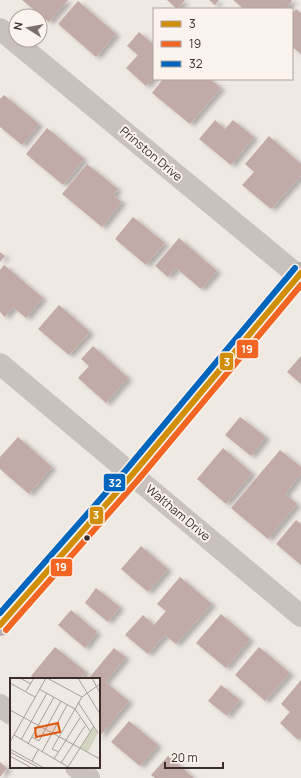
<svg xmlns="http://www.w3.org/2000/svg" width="301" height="778" viewBox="0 0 301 778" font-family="Manrope,sans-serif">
<defs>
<filter id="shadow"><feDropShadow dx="4.5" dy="2.5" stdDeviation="2" flood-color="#0004"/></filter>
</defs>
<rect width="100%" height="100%" fill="#efe9e4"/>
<!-- building -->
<path fill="#c2aba6" filter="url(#shadow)" d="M22,0H68L49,22Z
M167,0H185L177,9Z
M209,0H219L215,5Z
M233,0H291L292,1L286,9H244Z
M78,1L116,34L96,57L58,24Z
M296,9L301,13V54L292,47V14Z
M139,32L154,45V77L146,86L126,68L138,55L127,46Z
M163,79H210L221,88L190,124L152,93Z
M4,95L39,124L22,145L0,127V99Z
M215,120L225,129L233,120L254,137L231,165L199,139Z
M47,128L84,159L63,185L26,154Z
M269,136L301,164V176L271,209L242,185L254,172L245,164Z
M87,164L118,189L113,195L122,202L102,227L62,194Z
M133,217L165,243L146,265L115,239Z
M179,238L217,271L201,289L176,268L168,277L155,266Z
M0,252L5,256L0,262Z
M4,265L43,298L26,318L13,307L5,317L0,312V270Z
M59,305L90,332L69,355L38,329Z
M93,346L128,378L106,403L78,378L89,366L81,359Z
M301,356V384L287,372Z
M240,417L266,437L251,456L225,435Z
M18,437L52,467L29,494L0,469V457Z
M223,448L252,473L226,504L197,479Z
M280,450L301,467V474L285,494L297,504L268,539L231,508Z
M296,520L301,524V565L276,544Z
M141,546L168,569L148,592L121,569Z
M180,577L212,604L176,644L165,635L148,654L125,635L143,615L154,625L166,611L157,604Z
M96,588L120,607L108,622L85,603Z
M71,610L97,632L85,648L58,625Z
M221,614L250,639L226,668L196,643Z
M55,647L86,672L80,679H35L31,676Z
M259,647L290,673L265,701L235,675Z
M114,648L126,657L105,682L129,701L99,737V679H88Z
M301,680V737L298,740L280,723L290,712L281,704Z
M221,685L240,700L227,716L208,701Z
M129,721L158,745L140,766L111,742Z
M168,756L194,778H155L151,775Z
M0,762L7,768L0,777Z"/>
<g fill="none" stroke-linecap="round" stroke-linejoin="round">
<!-- minor -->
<path stroke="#c9c1bd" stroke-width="22" d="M0,29L301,278
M0,364L301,616
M0,705L11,714
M76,767L89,778"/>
<!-- major -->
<path stroke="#b8afac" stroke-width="22" d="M0,625L132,475L301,273"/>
<defs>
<path id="bus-1" d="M0,625L132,475L301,273"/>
<path id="bus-2" d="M6,630L138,480L301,285"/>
<path id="bus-3" d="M0,613L126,470L295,268"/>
</defs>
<!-- bus-1 casing -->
<use href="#bus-1" stroke="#fbf3ed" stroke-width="9"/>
<!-- bus-2 casing -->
<use href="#bus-2" stroke="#fbf3ed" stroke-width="9"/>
<!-- bus-3 casing -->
<use href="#bus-3" stroke="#fbf3ed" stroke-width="9"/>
<!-- bus-1 -->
<use href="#bus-1" stroke="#d18e09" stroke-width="6"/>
<!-- bus-2 -->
<use href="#bus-2" stroke="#f26522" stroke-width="6"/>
<!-- bus-3 -->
<use href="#bus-3" stroke="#0065bd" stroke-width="6"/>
</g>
<!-- markers -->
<circle fill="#3a2d2b" stroke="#fbf3ed" stroke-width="1.5" cx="87" cy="538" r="3.5"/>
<g text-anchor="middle" stroke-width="4" stroke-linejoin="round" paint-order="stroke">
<!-- street labels -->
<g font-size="12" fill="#3a2d2b" stroke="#fbf3ed">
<text transform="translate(151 154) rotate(40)" y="4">Prinston Drive</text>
<text transform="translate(178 513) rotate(40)" y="4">Waltham Drive</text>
</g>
</g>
<!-- overview -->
<g transform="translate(10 678)">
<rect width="90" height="90" fill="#efe9e4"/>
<path d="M83,49L88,55L78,74L71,70Z" fill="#d3d4bf"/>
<path fill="none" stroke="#a79e9a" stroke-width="1" d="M10,0L21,6M37,0L72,19M68,0L90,36M82,0L90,15M0,5L25,19M29,11L65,31L80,53M16,13L24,0M68,24L88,55M0,32L90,81M4,57L60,90M22,59L29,63L51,23M11,62L37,15M0,64L36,0M18,66L44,19M0,71L34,90M0,74L29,90M32,74L57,27M49,74L42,71L72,19L90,6M0,78L22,90M44,81L70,40M22,83L28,72M51,85L75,48M58,89L84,48"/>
<path fill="#df570e" fill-opacity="0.15" stroke="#df570e" stroke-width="2" d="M48,45L50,54L26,59L25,50Z"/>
<rect width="90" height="90" fill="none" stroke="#3a2d2b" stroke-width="2"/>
</g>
<g stroke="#fbf3ed" stroke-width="1.5">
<rect x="236" y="339" width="23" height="20" rx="4" fill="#f26522"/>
<rect x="219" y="352" width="15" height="19" rx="4" fill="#d18e09"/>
<rect x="103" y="473" width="23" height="19" rx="4" fill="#0065bd"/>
<rect x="89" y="506" width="15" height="19" rx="4" fill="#d18e09"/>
<rect x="50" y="558" width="23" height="19" rx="4" fill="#f26522"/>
</g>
<g font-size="11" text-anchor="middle" font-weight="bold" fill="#fff">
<text x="247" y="353">19</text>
<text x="227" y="366">3</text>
<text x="115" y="487">32</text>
<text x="96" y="519">3</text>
<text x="61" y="571">19</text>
</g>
<!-- legend -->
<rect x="153" y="8" width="140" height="72" fill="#fbf3ed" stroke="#aea49f"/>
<rect x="161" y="21" width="20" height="6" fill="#d18e09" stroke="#aea49f"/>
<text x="189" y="28" font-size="12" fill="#3a2d2b">3</text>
<rect x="161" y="41" width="20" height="6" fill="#f26522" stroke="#aea49f"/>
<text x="189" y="48" font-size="12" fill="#3a2d2b">19</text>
<rect x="161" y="61" width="20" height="6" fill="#0065bd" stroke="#aea49f"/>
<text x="189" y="68" font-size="12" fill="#3a2d2b">32</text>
<!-- north arrow -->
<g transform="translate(28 28) rotate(281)"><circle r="19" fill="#fbf3ed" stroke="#aea49f"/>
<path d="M0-3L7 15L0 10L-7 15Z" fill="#796f6c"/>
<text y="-6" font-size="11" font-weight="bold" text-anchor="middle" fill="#3a2d2b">N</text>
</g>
<!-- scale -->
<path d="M165 762v6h58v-6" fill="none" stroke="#3a2d2b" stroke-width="2"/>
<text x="171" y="762" font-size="12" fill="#3a2d2b" stroke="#fbf3ed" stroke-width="3" paint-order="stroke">20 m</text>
</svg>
